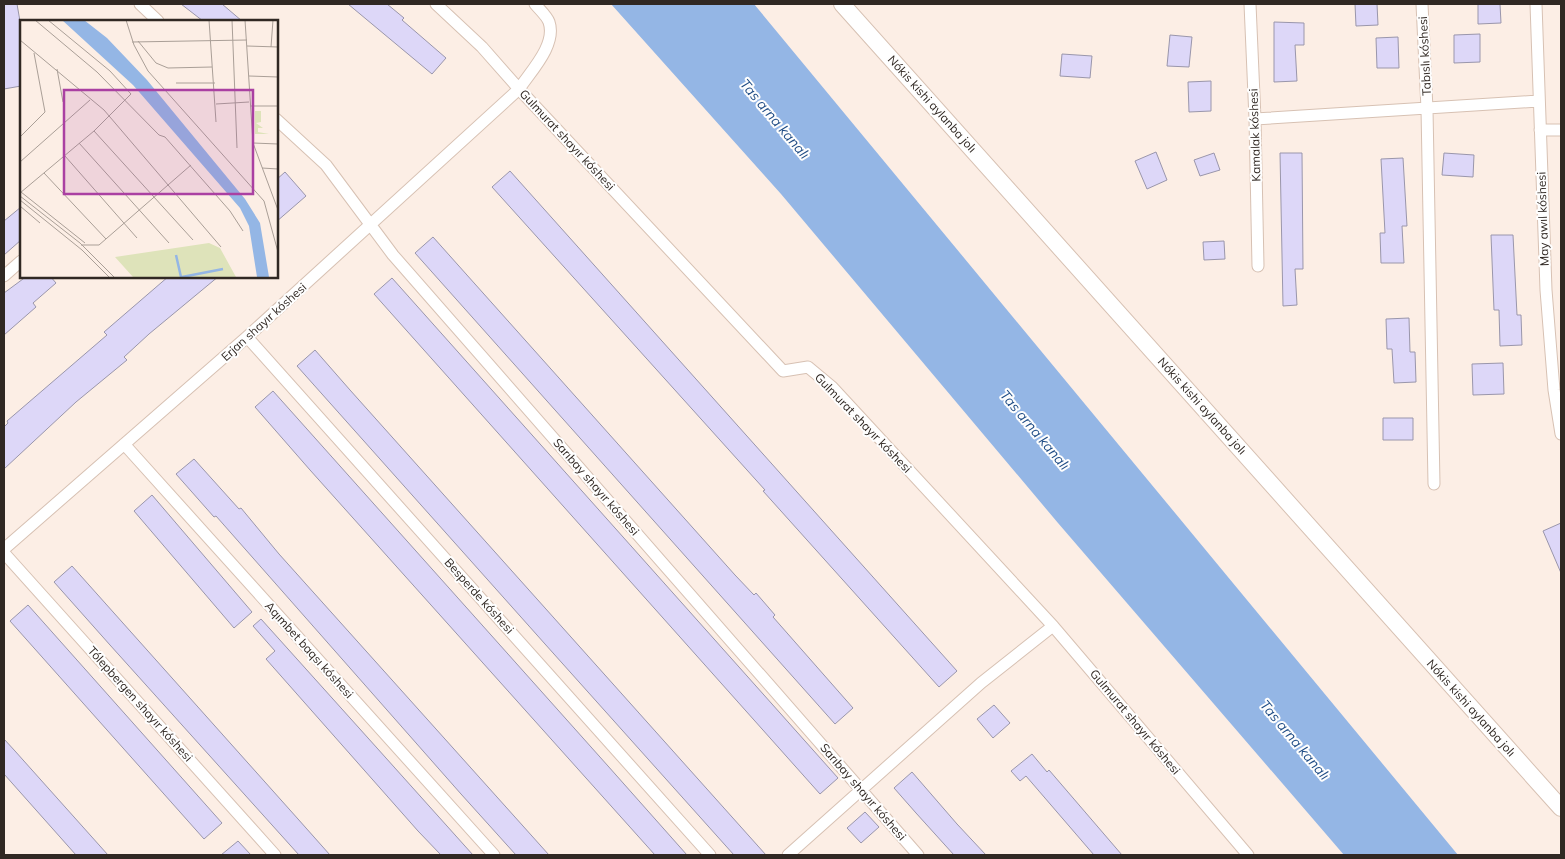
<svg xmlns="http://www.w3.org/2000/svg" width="1565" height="859" viewBox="0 0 1565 859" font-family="Mulish,sans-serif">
<rect width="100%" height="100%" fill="#fceee5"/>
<!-- water -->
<path fill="#94b6e5" d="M611,4H754L1458,855H1344L1058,523L781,194Z"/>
<!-- building -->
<path fill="#ddd7f8" stroke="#9a96ab" d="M4,4H17L21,27V86L4,89Z
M181,4H222L242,21H203Z
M348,4H387L404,18L402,20L446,58L432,74Z
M1355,4H1377L1378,25L1356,26Z
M1478,4H1500L1501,23L1478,24Z
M1274,22L1304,23V45H1295L1297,81L1274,82Z
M1480,34V62L1454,63V35Z
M1170,35L1192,37L1189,67L1167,66Z
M1398,37L1399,68H1377L1376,38Z
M1062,54L1092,56L1090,78L1060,76Z
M1211,81V111L1189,112L1188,82Z
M1156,152L1167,180L1147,189L1135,161Z
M1214,153L1220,170L1200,176L1194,160Z
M1280,153H1302L1303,269H1295L1297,305L1283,306Z
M1444,153L1474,155L1473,177L1442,175Z
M1403,158L1407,226H1402L1404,263H1381L1380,233H1385L1381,159Z
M510,171L957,671L939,687L763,491L765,490L492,187Z
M285,172L306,196L276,222V180Z
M21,207V240L4,255V221Z
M1491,235H1513L1517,315H1521L1522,345L1500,346L1499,310H1494Z
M433,237L735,575L754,595L756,593L775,615L773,617L853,708L835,724L415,253Z
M1224,241L1225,259L1204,260L1203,242Z
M27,276H50L56,283L33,303L36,307L4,335V293Z
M169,276H219L149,334L124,357L127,360L76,402L4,469V427L8,423L7,421L107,335L104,332Z
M392,278L838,778L820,794L374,294Z
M1409,318L1410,352H1415L1416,382L1394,383L1392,349H1387L1386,319Z
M315,350L350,390L766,855H734L545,644L297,366Z
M1503,363L1504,394L1473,395L1472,364Z
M273,391L608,766L687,855H655L310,470L255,407Z
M1383,418H1413V440H1383Z
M194,459L239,509L241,508L279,554L549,855H516L461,794L216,516L214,517L176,474Z
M152,495L252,612L234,628L134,511Z
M1561,523V573L1543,531Z
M72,566L298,819L330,855H299L110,645L54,582Z
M28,605L222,823L204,839L10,621Z
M261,619L377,748L473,855H441L418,831L266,659L275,651L253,626Z
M994,705L1010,723L993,738L977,719Z
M4,739L15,751L108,855H76L4,774Z
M1032,754L1047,772L1049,770L1122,855H1094L1026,776L1020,781L1011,771Z
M912,772L957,824L986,855H954L916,813L894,788Z
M865,812L879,827L861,843L847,828Z
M238,841L251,855H221Z"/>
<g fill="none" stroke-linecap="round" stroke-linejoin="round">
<defs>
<path id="minor" d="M140,4L158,21
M436,4L482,47L519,89L783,371L808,367L832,387L1053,626L1248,855
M1250,4L1255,119L1258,266
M1422,4L1427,109L1434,484
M1536,4L1546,290L1554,390L1561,434
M276,119L326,165L393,255L918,855
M1255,119L1538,101
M1540,130H1561
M4,276L21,261
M247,337L710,855
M124,444L494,855
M4,549L247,337L519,89C530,72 557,45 549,22C547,16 539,9 535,4
M4,553L275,855
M788,855L981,683L1053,626"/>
<path id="secondary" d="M842,4L1561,808"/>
</defs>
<!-- minor casing -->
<use href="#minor" stroke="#d7c1b3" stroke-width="13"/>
<!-- secondary casing -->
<use href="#secondary" stroke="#d7c1b3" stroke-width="18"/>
<!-- minor -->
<use href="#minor" stroke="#fff" stroke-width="11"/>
<!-- secondary -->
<use href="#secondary" stroke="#fff" stroke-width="16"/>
</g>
<g text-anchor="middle" stroke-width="4" stroke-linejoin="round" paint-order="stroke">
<!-- street labels -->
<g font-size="12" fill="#302823" stroke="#fefefe">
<text transform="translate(1425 56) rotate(-93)" y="4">Tabıslı kóshesi</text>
<text transform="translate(932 104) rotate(48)" y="4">Nókis kishi aylanba jolı</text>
<text transform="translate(1255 135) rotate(-92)" y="4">Kamalak kóshesi</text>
<text transform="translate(567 140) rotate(47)" y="4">Gulmurat shayır kóshesi</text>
<text transform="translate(1543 219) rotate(-92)" y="4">May awıl kóshesi</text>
<text transform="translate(264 322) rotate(-42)" y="4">Erjan shayır kóshesi</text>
<text transform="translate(1202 406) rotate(48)" y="4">Nókis kishi aylanba jolı</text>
<text transform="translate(863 423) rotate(46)" y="4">Gulmurat shayır kóshesi</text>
<text transform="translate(596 487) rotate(49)" y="4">Sarıbay shayır kóshesi</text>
<text transform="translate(479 596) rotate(48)" y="4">Besperde kóshesi</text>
<text transform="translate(309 650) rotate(48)" y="4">Aqımbet baqsı kóshesi</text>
<text transform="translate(140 704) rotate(48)" y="4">Tólepbergen shayır kóshesi</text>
<text transform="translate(1471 708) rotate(48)" y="4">Nókis kishi aylanba jolı</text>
<text transform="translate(1135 722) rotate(50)" y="4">Gulmurat shayır kóshesi</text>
<text transform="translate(863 792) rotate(49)" y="4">Sarıbay shayır kóshesi</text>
</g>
<!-- water labels -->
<g font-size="14" font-style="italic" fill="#1f4c85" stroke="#fefefe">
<text transform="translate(775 119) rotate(50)" y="5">Tas arna kanalı</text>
<text transform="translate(1035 430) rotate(50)" y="5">Tas arna kanalı</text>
<text transform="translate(1295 740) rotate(50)" y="5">Tas arna kanalı</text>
</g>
</g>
<!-- overview -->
<g transform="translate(20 20)">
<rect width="258" height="258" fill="#fceee5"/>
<path d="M235,91H241V102L236,103L243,108H238V112L249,114H235ZM189,223L200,228L216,257H113L95,237Z" fill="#dee3ba"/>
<path d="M42,0H64L87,18L127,60L225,179L240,203L249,257H237L229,206L220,188L113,65Z" fill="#94b6e5"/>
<path fill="none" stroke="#94b6e5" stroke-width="2.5" d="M156,235L161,257M162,257L203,249"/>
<path fill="none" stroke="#aa9f97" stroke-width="1" d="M15,0L77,52L139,115L145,117L210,191L223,211M106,0L114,25L128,51L244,181L258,232M189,0L196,102M212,0L217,128M225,0L233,123L258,190M0,20L84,90L201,227M118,21L136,43L148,48L192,47M112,22L227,20M227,26L258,27M251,27L253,0M37,49L43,82M229,56L258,57M156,63H195M196,84L229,82M230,86H258M74,111L173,220M0,117L25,92L14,33M59,123L149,223M233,123L258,124M45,136L117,218M0,142L70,80M242,148L258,149M24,153L86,219M1,172L65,223M0,173L74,111L111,74L90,51L28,0M0,176L60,223L94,257M0,180L62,230L89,257M0,186L20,203M61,225H79L171,145"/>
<path fill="#aa40a2" fill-opacity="0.15" stroke="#aa40a2" stroke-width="2.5" d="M44,70H233V174H44Z"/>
<rect width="258" height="258" fill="none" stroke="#302823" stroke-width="2.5"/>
</g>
<!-- border -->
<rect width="1565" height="859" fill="none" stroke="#302823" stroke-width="10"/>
</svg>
